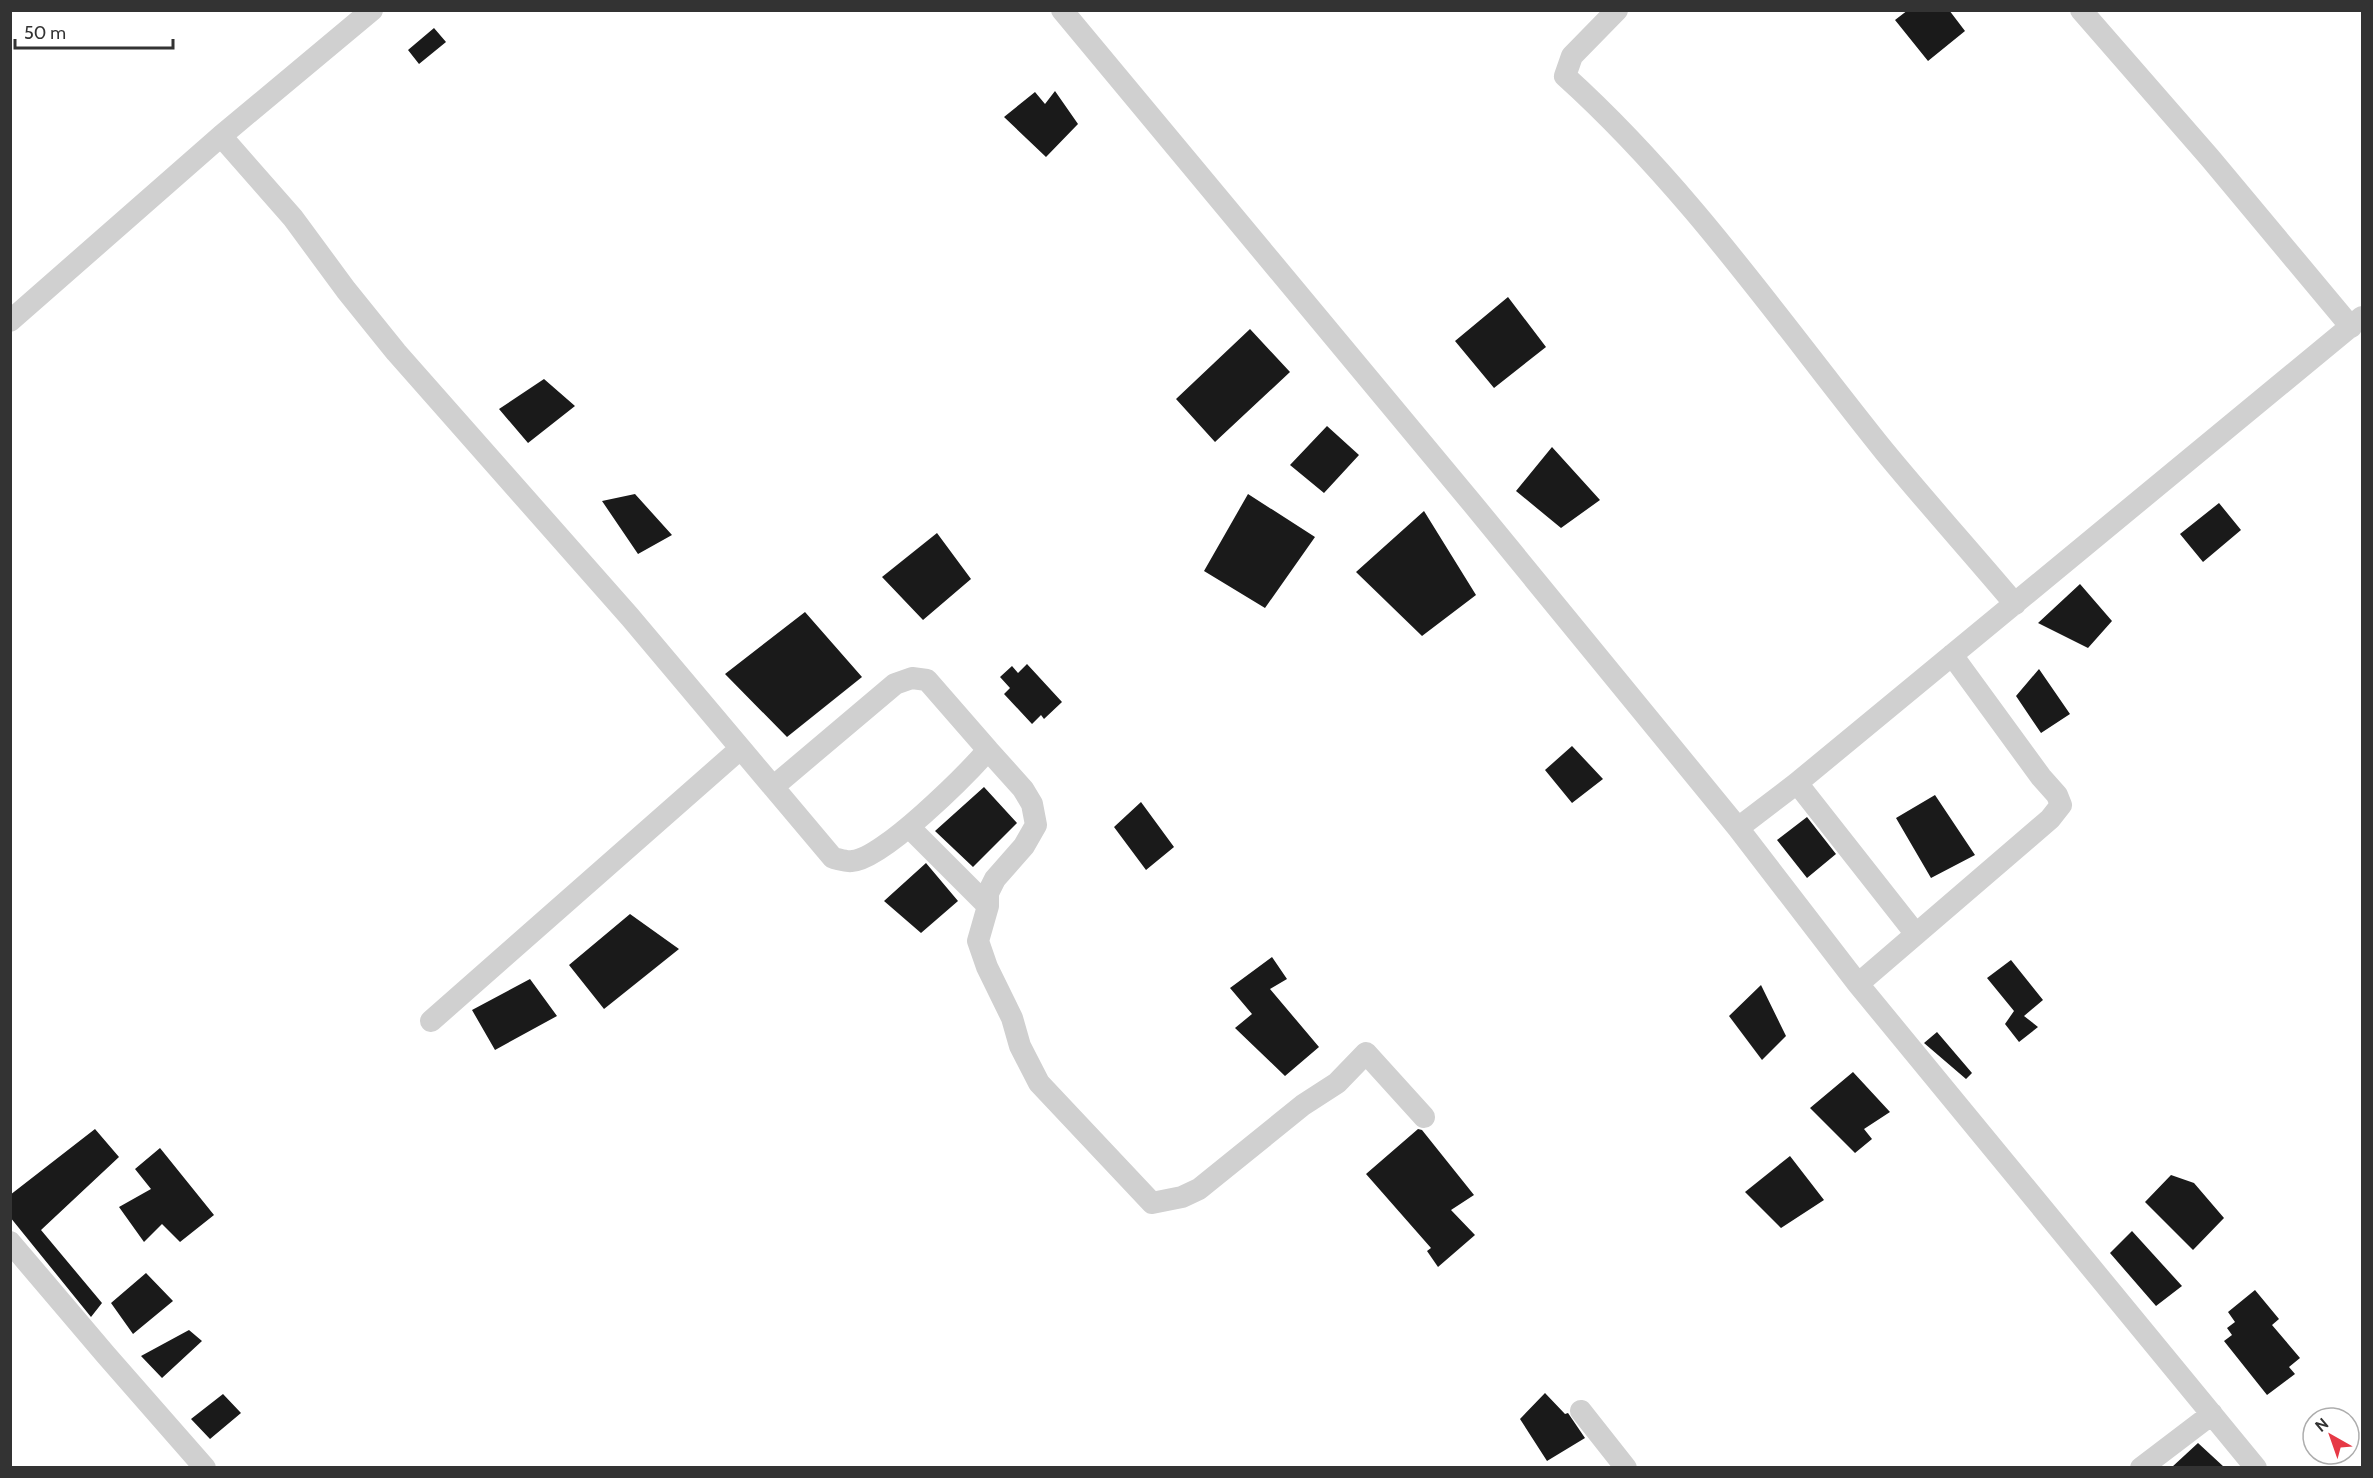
<svg xmlns="http://www.w3.org/2000/svg" width="2373" height="1478" viewBox="0 0 2373 1478" font-family="Cabin,sans-serif">
<rect width="100%" height="100%" fill="#fff"/>
<!-- building -->
<path fill="#1a1a1a" d="M1908,10H1949L1965,31L1928,61L1895,20Z
M434,28L446,42L419,64L408,50Z
M1055,91L1078,124L1046,157L1004,117L1035,92L1045,104Z
M1508,297L1546,347L1494,388L1455,341Z
M1250,329L1290,372L1215,442L1176,399Z
M544,379L575,406L528,443L499,409Z
M1327,426L1359,455L1324,493L1290,465Z
M1552,447L1600,500L1561,528L1516,491Z
M635,494L672,535L638,554L602,501Z
M1248,494L1315,537L1265,608L1204,571Z
M2219,503L2241,530L2203,562L2180,534Z
M1424,511L1476,595L1422,636L1356,572Z
M937,533L971,579L923,620L882,577Z
M2080,584L2112,621L2088,648L2038,623Z
M805,612L862,677L787,737L725,674Z
M1027,664L1062,702L1044,719L1041,715L1032,724L1004,694L1010,688L1000,677L1012,666L1018,673Z
M2039,669L2070,714L2041,733L2016,696Z
M1572,746L1603,779L1572,803L1545,770Z
M984,787L1017,823L973,867L935,831Z
M1935,795L1975,855L1931,878L1896,818Z
M1141,802L1174,847L1146,870L1114,827Z
M1807,817L1836,854L1807,878L1777,840Z
M926,863L958,901L921,933L884,901Z
M630,914L679,949L604,1009L569,965Z
M1272,957L1287,979L1270,989L1319,1047L1285,1076L1235,1028L1252,1014L1230,988Z
M2011,960L2043,1000L2024,1016L2038,1027L2019,1042L2005,1024L2014,1011L1987,978Z
M530,979L557,1016L495,1050L472,1010Z
M1761,985L1786,1036L1762,1060L1729,1016Z
M1937,1032L1972,1073L1966,1079L1924,1043Z
M1853,1072L1890,1112L1864,1129L1872,1139L1855,1153L1810,1108Z
M95,1129L119,1157L41,1230L102,1303L91,1317L10,1217V1195Z
M1418,1129L1422,1130L1474,1195L1451,1210L1475,1235L1438,1267L1427,1251L1431,1248L1366,1174Z
M160,1148L214,1215L180,1242L162,1224L144,1242L119,1207L151,1189L135,1169Z
M1790,1156L1824,1200L1781,1228L1745,1192Z
M2171,1175L2194,1183L2224,1218L2193,1250L2145,1202Z
M2132,1231L2182,1286L2156,1306L2110,1253Z
M146,1273L173,1301L133,1334L111,1303Z
M2255,1290L2279,1319L2272,1325L2300,1358L2289,1367L2295,1374L2267,1395L2224,1341L2232,1335L2227,1328L2235,1322L2228,1312Z
M189,1330L202,1341L162,1378L141,1356Z
M1545,1393L1565,1414L1568,1413L1585,1438L1547,1461L1520,1419Z
M223,1394L241,1413L210,1439L191,1419Z
M2198,1443L2224,1467H2172Z"/>
<g fill="none" stroke-linecap="round" stroke-linejoin="round">
<!-- minor -->
<path stroke="#d0d0d0" stroke-width="22" d="M1062,10L1472,503L1738,828L1858,984L2256,1468
M1617,10L1572,56L1565,76C1688,187 1782,324 1885,452C1927,503 1972,553 2015,604
M2081,10L2210,158L2351,327
M221,136L293,218L346,290L396,352L630,617L833,858C839,859 846,862 852,861C882,860 967,774 988,750L1023,789L1032,804L1036,825L1024,846L995,879L988,893V906L978,941L987,967L1012,1018L1020,1046L1039,1083L1152,1203L1182,1197L1199,1189L1303,1105L1337,1083L1366,1053L1424,1117
M10,321L221,136L372,10
M1797,783L1915,933
M773,787L895,684L912,678L927,680L988,750
M909,827L988,906
M1738,828L1797,783L2362,317
M1858,984L2050,819L2061,805L2057,795L2041,777L1952,655
M431,1021L740,749
M10,1242L106,1355L205,1468
M1581,1411L1626,1468
M2141,1468L2212,1414"/>
</g>
<!-- border -->
<rect width="2373" height="1478" fill="none" stroke="#333333" stroke-width="24"/>
<!-- north arrow -->
<g transform="translate(2331 1436) rotate(320)"><circle r="28" fill="#ffffff" stroke="#adadad" stroke-width="1.5"/>
<path d="M0-4.5L10 22L0 15L-10 22Z" fill="#e63946"/>
<text y="-9" font-size="16" font-weight="bold" text-anchor="middle" fill="#333333">N</text>
</g>
<!-- scale -->
<path d="M15 39v9h158v-9" fill="none" stroke="#333333" stroke-width="3"/>
<text x="24" y="39" font-size="18" fill="#333333" stroke="#ffffff" stroke-width="4.5" paint-order="stroke">50 m</text>
</svg>
